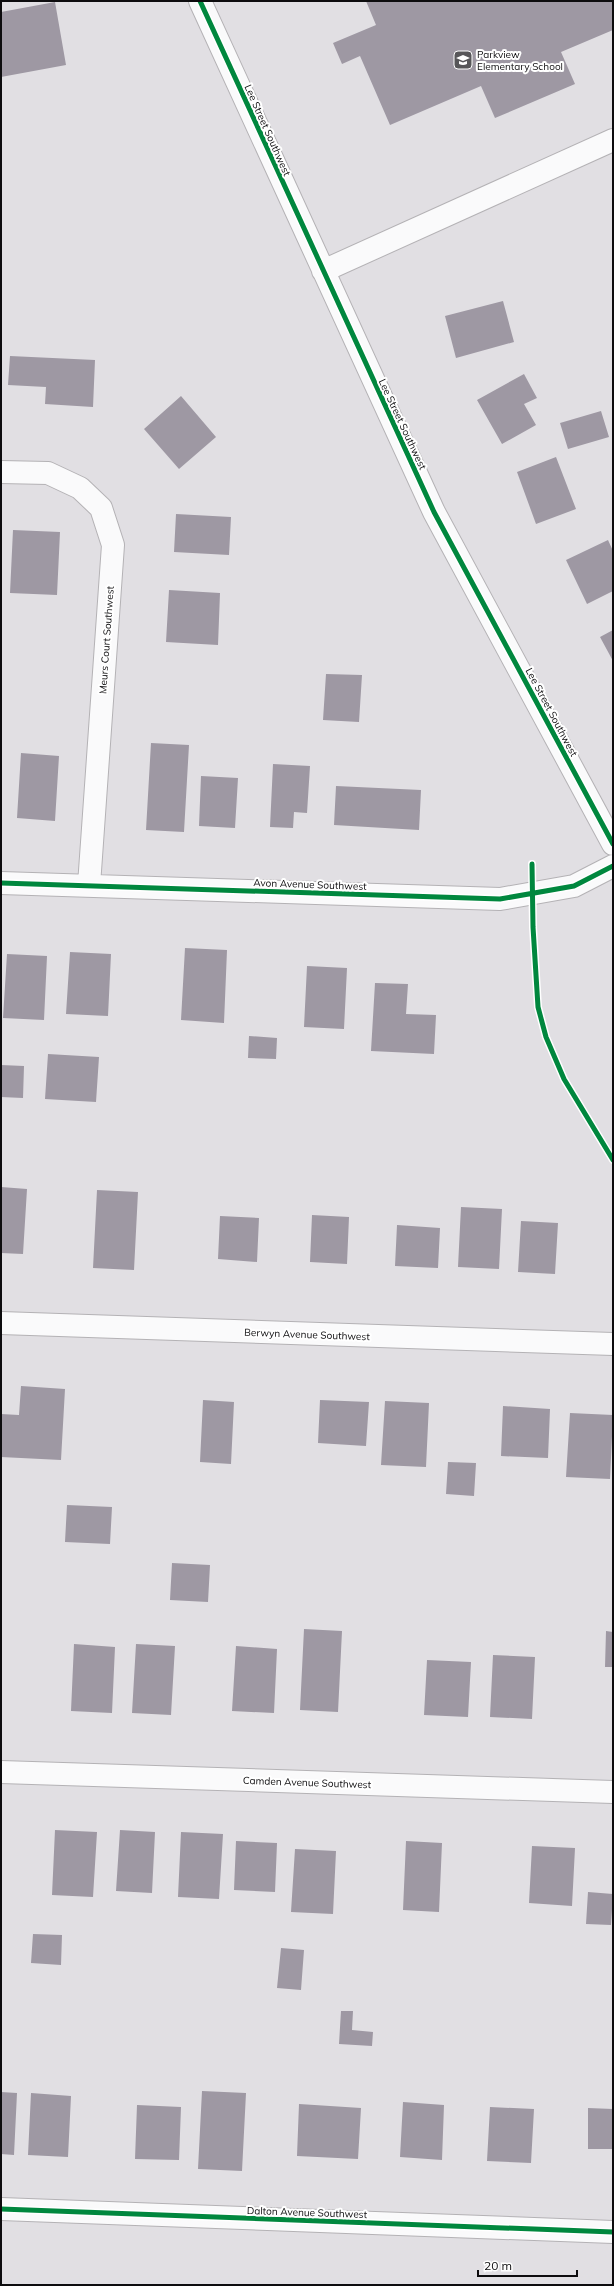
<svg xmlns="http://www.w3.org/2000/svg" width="614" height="2286" viewBox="0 0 614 2286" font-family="Mulish,sans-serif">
<rect width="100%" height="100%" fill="#e1dfe3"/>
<!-- building -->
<path fill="#9e98a3" d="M366,1H613V30L561,52L575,84L495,118L481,86L390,125L360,56L342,64L333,43L376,25Z
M55,2L66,65L1,77V12Z
M503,301L514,342L456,358L445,316Z
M10,356L95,360L93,407L45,404L46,387L8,385Z
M524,374L537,398L524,404L536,425L502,444L477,400Z
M181,396L216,437L179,469L144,429Z
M601,411L609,437L568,449L560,423Z
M556,457L576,509L536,524L517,472Z
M176,514L231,517L229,555L174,552Z
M13,530L60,532L57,595L10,593Z
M608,540L613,551V591L587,604L566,560Z
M169,590L220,593L218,645L166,642Z
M613,630V661L600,637Z
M326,674L362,675L359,722L323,720Z
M151,743L189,745L184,832L146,830Z
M21,753L59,756L55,821L17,818Z
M273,764L310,766L307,813L294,812L293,828L270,827Z
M201,776L238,778L235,828L199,826Z
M336,786L421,790L419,830L334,825Z
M185,948L227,950L224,1023L181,1020Z
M70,952L111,954L108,1016L66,1014Z
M7,954L47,956L44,1020L3,1018Z
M307,966L347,968L344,1029L304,1027Z
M375,983L408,984L406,1014L436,1015L434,1054L371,1051Z
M249,1036L277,1038L276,1059L248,1058Z
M48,1054L99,1057L96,1102L45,1099Z
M1,1065L24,1066L23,1098L1,1097Z
M1,1187L27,1189L23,1254L1,1253Z
M97,1190L138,1192L134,1270L93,1268Z
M461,1207L502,1209L499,1269L458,1267Z
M312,1215L349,1217L347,1264L310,1262Z
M220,1216L259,1218L257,1262L218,1259Z
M521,1221L558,1223L555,1274L518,1272Z
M397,1225L440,1228L438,1268L395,1266Z
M21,1386L65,1389L61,1460L1,1457V1414L19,1415Z
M203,1400L234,1402L231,1464L200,1462Z
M320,1400L369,1402L366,1446L318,1443Z
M385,1401L429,1403L426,1467L381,1465Z
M503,1406L550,1409L548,1458L501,1456Z
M570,1413L613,1415L610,1479L566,1477Z
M448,1462L476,1463L474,1496L446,1494Z
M67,1505L112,1507L110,1544L65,1542Z
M172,1563L210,1565L208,1602L170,1600Z
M304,1629L342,1631L338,1712L300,1710Z
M606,1631L613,1632V1667H605Z
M74,1644L115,1647L112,1713L71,1711Z
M136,1644L175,1646L171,1715L132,1713Z
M236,1646L277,1649L274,1713L232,1711Z
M493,1655L535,1657L532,1719L490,1717Z
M427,1660L471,1662L468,1717L424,1715Z
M55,1830L97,1832L93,1897L52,1895Z
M120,1830L155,1832L152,1893L116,1891Z
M181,1832L223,1834L219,1899L178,1897Z
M236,1841L277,1843L275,1892L234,1890Z
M406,1841L442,1843L439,1912L403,1910Z
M532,1846L575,1848L572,1906L529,1903Z
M295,1849L336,1851L333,1914L291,1912Z
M588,1892L613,1894L611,1925L586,1924Z
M33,1934L62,1935L61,1965L31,1963Z
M281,1948L304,1950L301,1990L277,1988Z
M341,2011H353L352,2030L373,2032L372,2046L339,2044Z
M202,2091L246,2093L242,2171L198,2169Z
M1,2092L17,2093L14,2155L1,2154Z
M31,2093L71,2096L68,2157L28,2155Z
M403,2102L444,2105L442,2160L400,2157Z
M299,2104L361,2108L358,2159L297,2156Z
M137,2105L181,2107L179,2160L135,2159Z
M490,2107L534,2109L531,2163L487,2161Z
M588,2108L613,2109V2149H588Z"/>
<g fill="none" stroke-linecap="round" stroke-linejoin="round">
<defs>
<path id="minor" d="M200,1L434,512L613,844
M323,271L613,140
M1,472L48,473L80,488L101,508L113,545L89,885
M1,883L500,899L574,886L613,866
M1,1323L613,1344
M1,1772L613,1792
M1,2209L613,2232"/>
</defs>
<!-- minor casing -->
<use href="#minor" stroke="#b4b2b5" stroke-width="24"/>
<!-- minor -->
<use href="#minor" stroke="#fafafb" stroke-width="22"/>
<defs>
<path id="cycleway" d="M200,1L434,512L613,844
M532,864L533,927L538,1007L546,1037L564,1079L613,1160
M1,883L500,899L574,886L613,866
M1,2209L613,2232"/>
</defs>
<!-- cycleway casing -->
<use href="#cycleway" stroke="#fff" stroke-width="8"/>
<!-- cycleway -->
<use href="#cycleway" stroke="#00873e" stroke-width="5"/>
</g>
<!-- icons -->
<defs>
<symbol id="school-square" viewBox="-11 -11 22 22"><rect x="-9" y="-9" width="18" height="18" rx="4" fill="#575659" stroke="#fff"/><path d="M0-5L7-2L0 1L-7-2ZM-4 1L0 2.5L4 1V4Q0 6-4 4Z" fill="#fff"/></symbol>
</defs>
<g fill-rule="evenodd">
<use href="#school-square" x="452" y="49" width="22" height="22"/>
</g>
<g text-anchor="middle" stroke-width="4" stroke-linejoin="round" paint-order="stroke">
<!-- poi labels -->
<g font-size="10" fill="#0d0c0e" stroke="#fff" text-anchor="start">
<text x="477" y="58">Parkview<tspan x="477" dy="12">Elementary School</tspan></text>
</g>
<!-- street labels -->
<g font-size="10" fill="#0d0c0e" stroke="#fff">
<text transform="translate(268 130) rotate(66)" y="4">Lee Street Southwest</text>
<text transform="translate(403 424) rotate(65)" y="4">Lee Street Southwest</text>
<text transform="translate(106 640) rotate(-86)" y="4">Meurs Court Southwest</text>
<text transform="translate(552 712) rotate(62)" y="4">Lee Street Southwest</text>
<text transform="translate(310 884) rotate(2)" y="4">Avon Avenue Southwest</text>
<text transform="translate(307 1334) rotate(2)" y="4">Berwyn Avenue Southwest</text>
<text transform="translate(307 1782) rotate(2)" y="4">Camden Avenue Southwest</text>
<text transform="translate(307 2212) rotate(2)" y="4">Dalton Avenue Southwest</text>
</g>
</g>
<!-- border -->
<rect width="614" height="2286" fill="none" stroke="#0d0c0e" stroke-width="4"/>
<!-- scale -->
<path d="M478 2270v6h99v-6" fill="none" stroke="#0d0c0e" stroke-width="2"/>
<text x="484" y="2270" font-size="12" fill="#0d0c0e" stroke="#ffffff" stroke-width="3" paint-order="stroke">20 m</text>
</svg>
